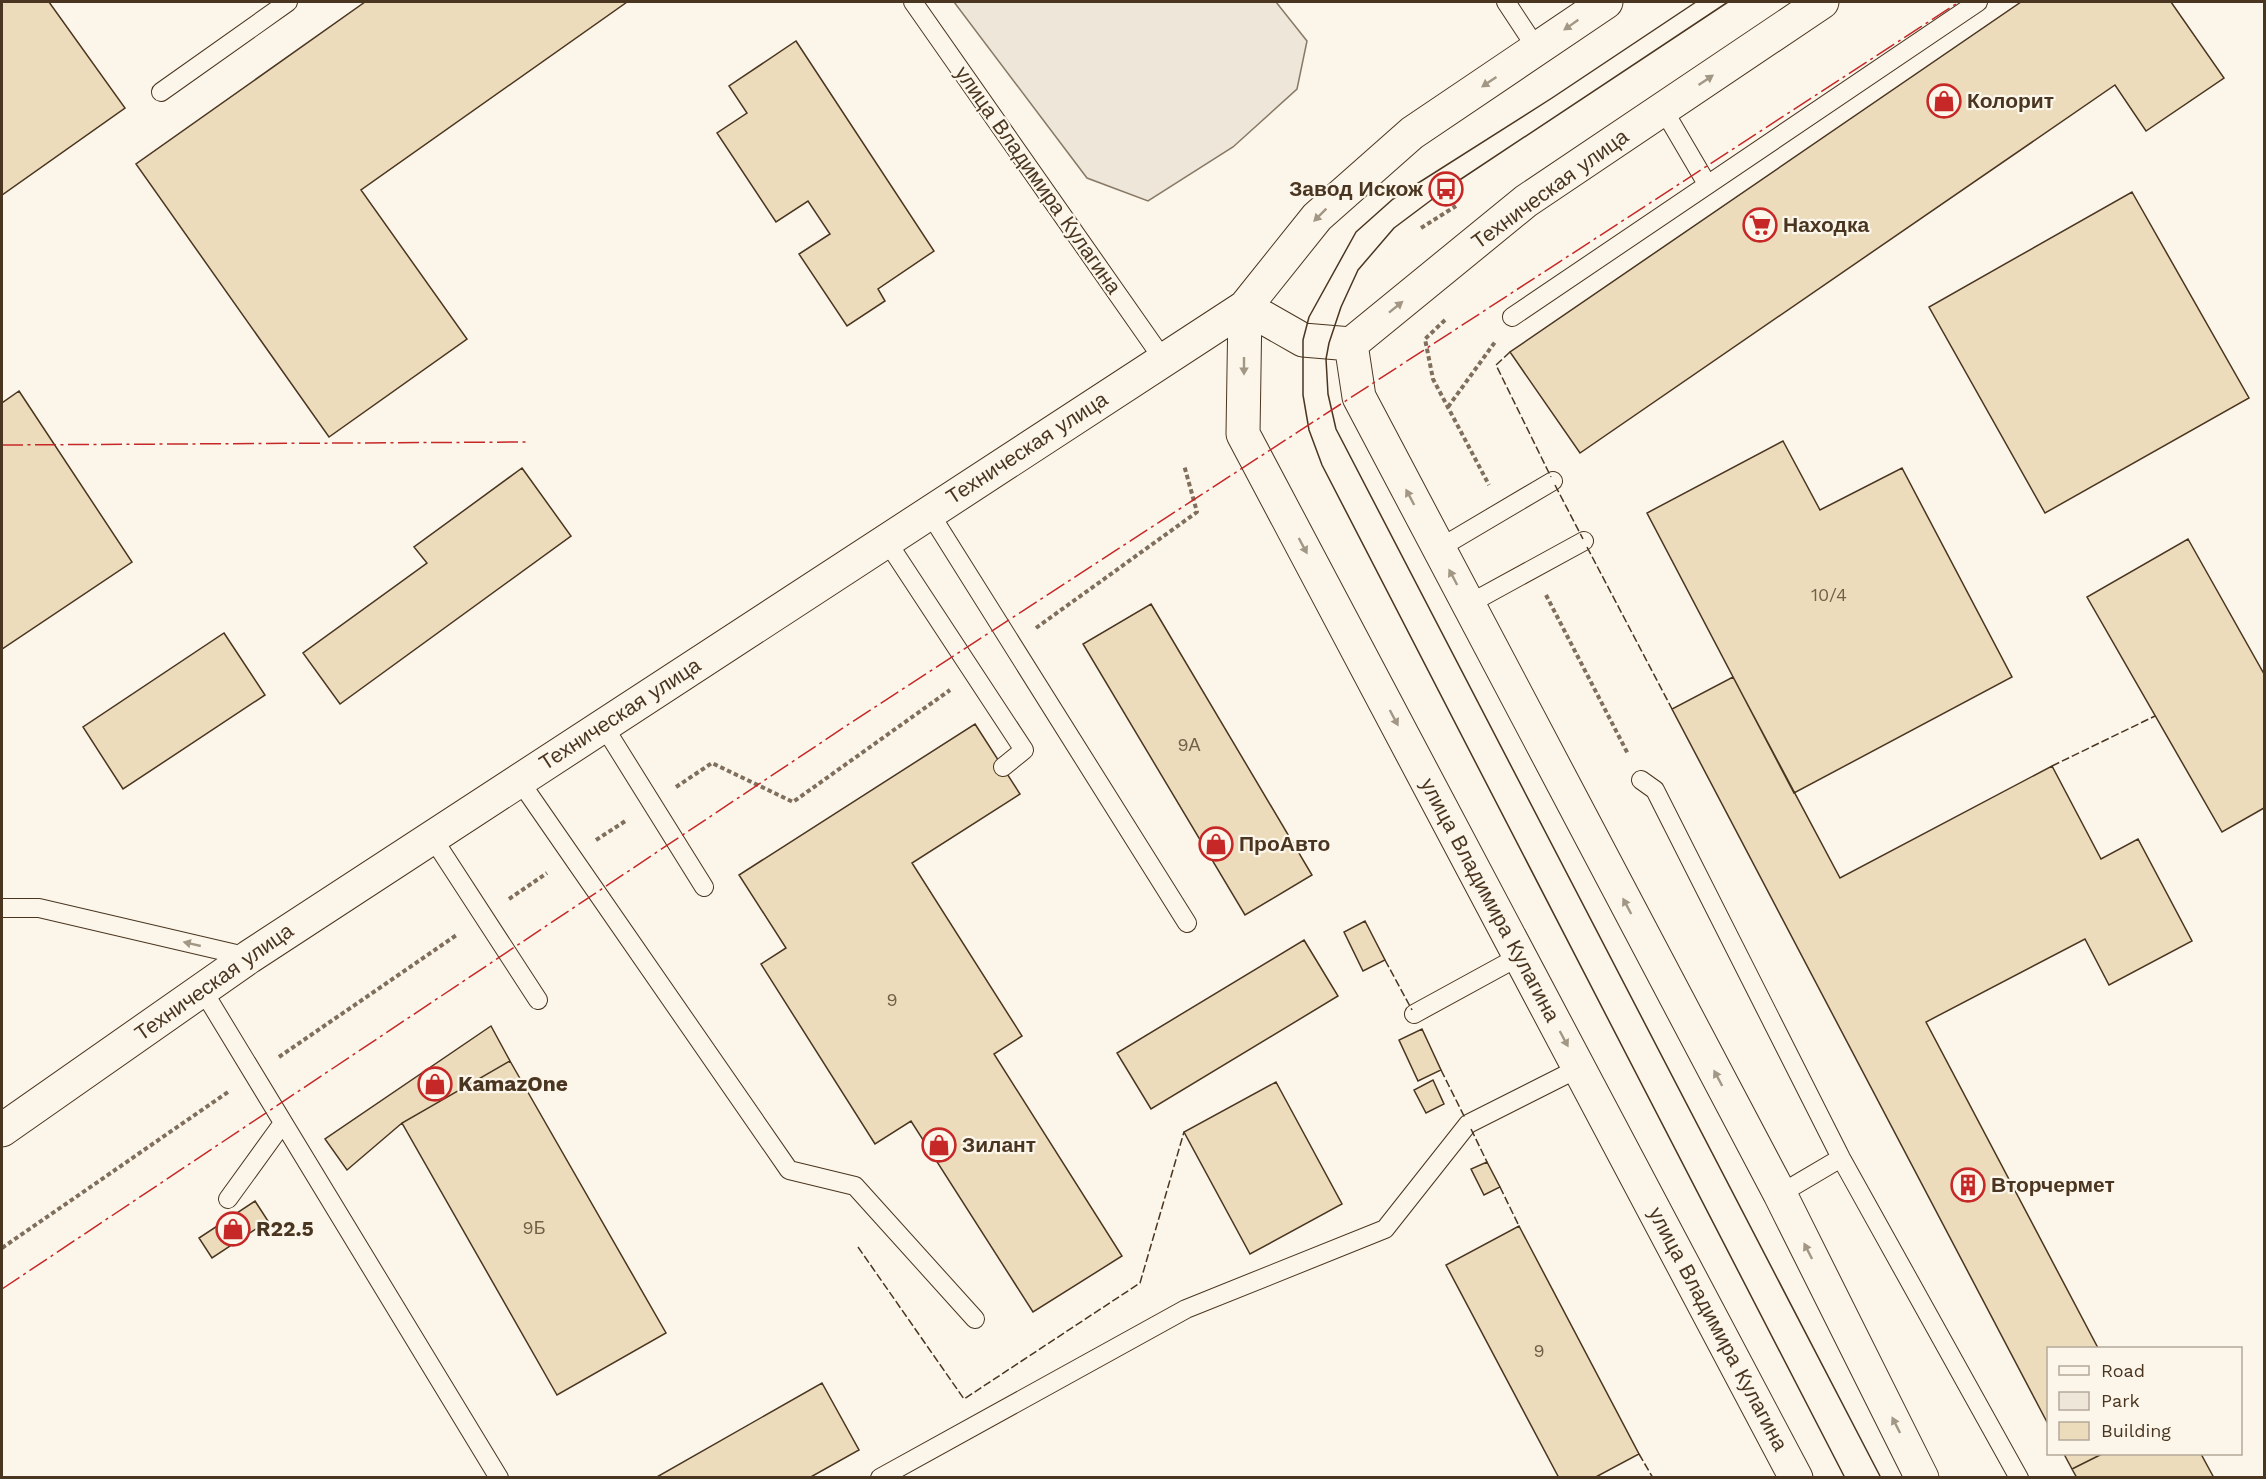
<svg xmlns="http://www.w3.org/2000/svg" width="2266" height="1479" viewBox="0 0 2266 1479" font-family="'Work Sans',sans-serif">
<rect width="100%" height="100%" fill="#fbf6e9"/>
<!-- green -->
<path fill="#ede6d9" stroke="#887966" stroke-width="1.5" d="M954,2H1276L1307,41L1297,89L1233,147L1148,201L1087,178Z"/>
<!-- building -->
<path fill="#ecdcbc" stroke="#4a3520" stroke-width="1.5" d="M2,2H49L125,108L2,195Z
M365,2H627L361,190L467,339L329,437L136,164Z
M2021,2H2171L2224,78L2146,131L2115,85L1580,453L1510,352Z
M796,41L934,251L878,289L885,301L847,326L799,254L830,234L808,201L776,222L717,133L747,113L729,86Z
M2132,192L2249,398L2045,513L1929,307Z
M19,391L132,562L2,649V403Z
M1783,441L1820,510L1902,468L2012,677L1794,793L1647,513Z
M522,468L571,536L340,704L303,653L427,563L414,547Z
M2188,539L2264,674V808L2222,832L2087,597Z
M1151,604L1312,875L1245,915L1083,644Z
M224,633L265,695L123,789L83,727Z
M1733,677L1840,878L2052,766L2101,859L2138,839L2192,941L2109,985L2085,939L1926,1022L2098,1348H2048V1424L1672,709Z
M975,724L1020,794L912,863L1022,1036L994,1054L1122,1256L1033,1312L911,1121L875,1144L761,964L786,948L739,875Z
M1365,921L1385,960L1363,971L1344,932Z
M1304,940L1338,996L1151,1109L1117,1053Z
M491,1026L510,1061L402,1123L347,1170L325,1139Z
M1422,1029L1441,1070L1418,1081L1399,1040Z
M510,1061L666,1333L557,1395L402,1123Z
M1433,1080L1444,1104L1426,1113L1414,1090Z
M1276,1082L1342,1204L1250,1254L1184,1132Z
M1487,1162L1500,1187L1484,1195L1471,1169Z
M255,1201L268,1221L212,1258L199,1238Z
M1519,1226L1639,1454L1594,1478H1559L1446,1265Z
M822,1383L859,1450L809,1478H655Z
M2064,1454H2102L2072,1469Z
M2102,1454H2201L2214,1478H2077L2072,1469Z"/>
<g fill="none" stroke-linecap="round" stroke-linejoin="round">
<defs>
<path id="service" d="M913,2L1163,359
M1506,2L1537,49
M161,92L288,2
M1663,109L1707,184
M1512,317L1978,2
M929,512L1187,923
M886,540L1024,750L1003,767
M1438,549L1553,481
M1467,605L1584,541
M603,725L704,887
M519,780L789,1170L855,1186L975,1319
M1641,780L1655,790L1841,1158L2019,1478
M432,837L538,1000
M2,908H39L249,957
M202,989L499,1478
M1414,1014L1520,956
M1780,1194L1841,1158
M228,1199L283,1123
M880,1478L1186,1309L1385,1229L1468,1124L1579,1068"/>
<path id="secondary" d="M1245,307L1243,434L1796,1478
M1245,307L1303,340L1351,344L1526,201L1822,2
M1351,344L1359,397L1780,1194L1922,1478
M2,1130L249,957L1245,307L1317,217L1412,133L1606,2"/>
</defs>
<!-- service casing -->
<use href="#service" stroke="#4a3520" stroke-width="20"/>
<!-- secondary casing -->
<use href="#secondary" stroke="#4a3520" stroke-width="35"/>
<!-- path -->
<path stroke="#7f6f5c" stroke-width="4" stroke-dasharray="4.5 3" stroke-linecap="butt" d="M1421,228L1456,206
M1445,320L1425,339L1433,379L1489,485
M1448,407L1495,342
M1546,595L1628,754
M1036,628L1197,512L1184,465
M676,787L712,763L793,802L950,690
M596,840L627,820
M509,899L547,873
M279,1057L458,934
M2,1248L228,1092"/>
<!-- service -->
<use href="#service" stroke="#fbf6e9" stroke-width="18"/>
<!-- secondary -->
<use href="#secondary" stroke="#fbf6e9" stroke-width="33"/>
<!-- tram -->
<path stroke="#4a3520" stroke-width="1.5" d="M1696,2L1552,98L1393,199L1356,232L1309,317L1303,340V395L1309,430L1322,465L1845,1478
M1728,2L1446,189L1394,228L1358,270L1341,307L1329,343L1326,359L1328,394L1336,429L1881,1478"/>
<!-- fence -->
<path stroke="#4a3520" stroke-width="1.5" stroke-dasharray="8 3" stroke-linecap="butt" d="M1510,352L1496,365L1551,477
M1555,485L1583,539
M1587,547L1672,709
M2052,766L2155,716
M1385,960L1412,1010
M1441,1070L1465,1118
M1471,1129L1487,1162
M1500,1187L1519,1226
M858,1247L964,1399L1140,1283L1184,1132
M1639,1454L1653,1478"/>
<!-- power -->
<path stroke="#c62828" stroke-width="1.5" stroke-dasharray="21 4.5 3 4.5" stroke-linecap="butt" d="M2,445L528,442
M2,1289L852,722L1959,2"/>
</g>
<!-- one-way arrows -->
<defs><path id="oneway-solid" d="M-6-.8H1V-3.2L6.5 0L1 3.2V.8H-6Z" transform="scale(1.5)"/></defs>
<g fill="#a29684">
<use href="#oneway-solid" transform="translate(1571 25) rotate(145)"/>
<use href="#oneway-solid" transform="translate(1706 80) rotate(-34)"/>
<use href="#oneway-solid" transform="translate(1489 82) rotate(146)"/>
<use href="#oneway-solid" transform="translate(1320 215) rotate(135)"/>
<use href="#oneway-solid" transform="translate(1396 307) rotate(-39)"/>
<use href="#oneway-solid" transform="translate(1244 366) rotate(90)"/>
<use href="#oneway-solid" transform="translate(1410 497) rotate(-118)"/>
<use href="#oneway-solid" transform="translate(1303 546) rotate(62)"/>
<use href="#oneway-solid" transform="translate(1453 577) rotate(-118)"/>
<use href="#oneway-solid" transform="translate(1394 718) rotate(62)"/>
<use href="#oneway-solid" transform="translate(1627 906) rotate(-118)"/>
<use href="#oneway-solid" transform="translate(192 944) rotate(-167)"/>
<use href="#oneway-solid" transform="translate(1564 1039) rotate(62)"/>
<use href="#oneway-solid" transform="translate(1718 1078) rotate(-118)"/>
<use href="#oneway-solid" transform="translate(1808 1251) rotate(-117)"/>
<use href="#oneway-solid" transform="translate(1896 1425) rotate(-117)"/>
</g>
<!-- icons -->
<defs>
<symbol id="shop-ring" viewBox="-11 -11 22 22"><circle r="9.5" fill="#fbf6e9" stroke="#c62828" stroke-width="1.5"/><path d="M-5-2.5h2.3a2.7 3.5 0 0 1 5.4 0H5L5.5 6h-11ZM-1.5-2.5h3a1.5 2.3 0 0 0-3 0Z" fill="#c62828"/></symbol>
<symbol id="bus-ring" viewBox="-11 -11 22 22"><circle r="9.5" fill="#fbf6e9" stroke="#c62828" stroke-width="1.5"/><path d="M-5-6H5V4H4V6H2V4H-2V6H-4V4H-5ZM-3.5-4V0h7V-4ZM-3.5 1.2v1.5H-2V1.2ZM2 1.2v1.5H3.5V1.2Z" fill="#c62828"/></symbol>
<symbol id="supermarket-ring" viewBox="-11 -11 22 22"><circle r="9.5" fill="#fbf6e9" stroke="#c62828" stroke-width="1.5"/><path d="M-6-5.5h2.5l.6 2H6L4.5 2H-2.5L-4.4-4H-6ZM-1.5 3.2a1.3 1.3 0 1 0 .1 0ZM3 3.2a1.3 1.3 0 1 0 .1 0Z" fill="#c62828"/></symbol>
<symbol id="building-ring" viewBox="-11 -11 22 22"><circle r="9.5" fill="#fbf6e9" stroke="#c62828" stroke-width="1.5"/><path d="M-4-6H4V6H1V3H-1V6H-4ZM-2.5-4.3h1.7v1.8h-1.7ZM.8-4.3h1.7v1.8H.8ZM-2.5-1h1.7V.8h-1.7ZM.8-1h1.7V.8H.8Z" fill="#c62828"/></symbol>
</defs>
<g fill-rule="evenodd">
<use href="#shop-ring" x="1925" y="82" width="38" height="38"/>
<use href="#bus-ring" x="1427" y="170" width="38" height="38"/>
<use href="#supermarket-ring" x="1741" y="206" width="38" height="38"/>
<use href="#shop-ring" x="1197" y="825" width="38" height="38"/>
<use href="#shop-ring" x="416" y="1065" width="38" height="38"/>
<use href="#shop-ring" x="920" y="1126" width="38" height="38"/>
<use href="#building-ring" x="1949" y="1166" width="38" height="38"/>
<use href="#shop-ring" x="214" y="1210" width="38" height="38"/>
</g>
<g text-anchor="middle" stroke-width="4.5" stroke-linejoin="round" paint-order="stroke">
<!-- number labels -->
<g font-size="18" fill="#725f47">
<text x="1829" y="601">10/4</text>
<text x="1189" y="751">9А</text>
<text x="892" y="1006">9</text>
<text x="534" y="1234">9Б</text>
<text x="1539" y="1357">9</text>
</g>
<!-- poi labels -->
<g font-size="21" font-weight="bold" fill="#4a3520" stroke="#fbf6e9" text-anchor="start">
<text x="1967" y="108">Колорит</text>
<text x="1423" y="196" text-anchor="end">Завод Искож</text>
<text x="1783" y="232">Находка</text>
<text x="1239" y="851">ПроАвто</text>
<text x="458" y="1091">KamazOne</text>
<text x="962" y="1152">Зилант</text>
<text x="1991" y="1192">Вторчермет</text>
<text x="256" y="1236">R22.5</text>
</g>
<!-- street labels -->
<g font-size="21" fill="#4a3520" stroke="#fbf6e9">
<text transform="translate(1038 180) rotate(55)" y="7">улица Владимира Кулагина</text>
<text transform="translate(1550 189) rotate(-36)" y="7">Техническая улица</text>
<text transform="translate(1027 448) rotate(-33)" y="7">Техническая улица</text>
<text transform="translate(620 714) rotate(-33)" y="7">Техническая улица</text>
<text transform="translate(1490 900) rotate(62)" y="7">улица Владимира Кулагина</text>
<text transform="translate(214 982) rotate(-35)" y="7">Техническая улица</text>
<text transform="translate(1718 1329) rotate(62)" y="7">улица Владимира Кулагина</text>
</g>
</g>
<!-- border -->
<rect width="2266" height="1479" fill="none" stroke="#4a3520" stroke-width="6"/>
<!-- legend -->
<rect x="2047" y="1347" width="195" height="108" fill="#fbf6e9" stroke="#b4a999" stroke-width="1.5"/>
<rect x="2059" y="1366" width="30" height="9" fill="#fbf6e9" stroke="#b4a999" stroke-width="1.5"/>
<text x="2101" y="1377" font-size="18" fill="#4a3520">Road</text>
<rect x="2059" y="1392" width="30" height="18" fill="#ede6d9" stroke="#b4a999" stroke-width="1.5"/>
<text x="2101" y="1407" font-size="18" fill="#4a3520">Park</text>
<rect x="2059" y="1422" width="30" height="18" fill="#ecdcbc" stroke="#b4a999" stroke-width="1.5"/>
<text x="2101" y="1437" font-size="18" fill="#4a3520">Building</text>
</svg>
